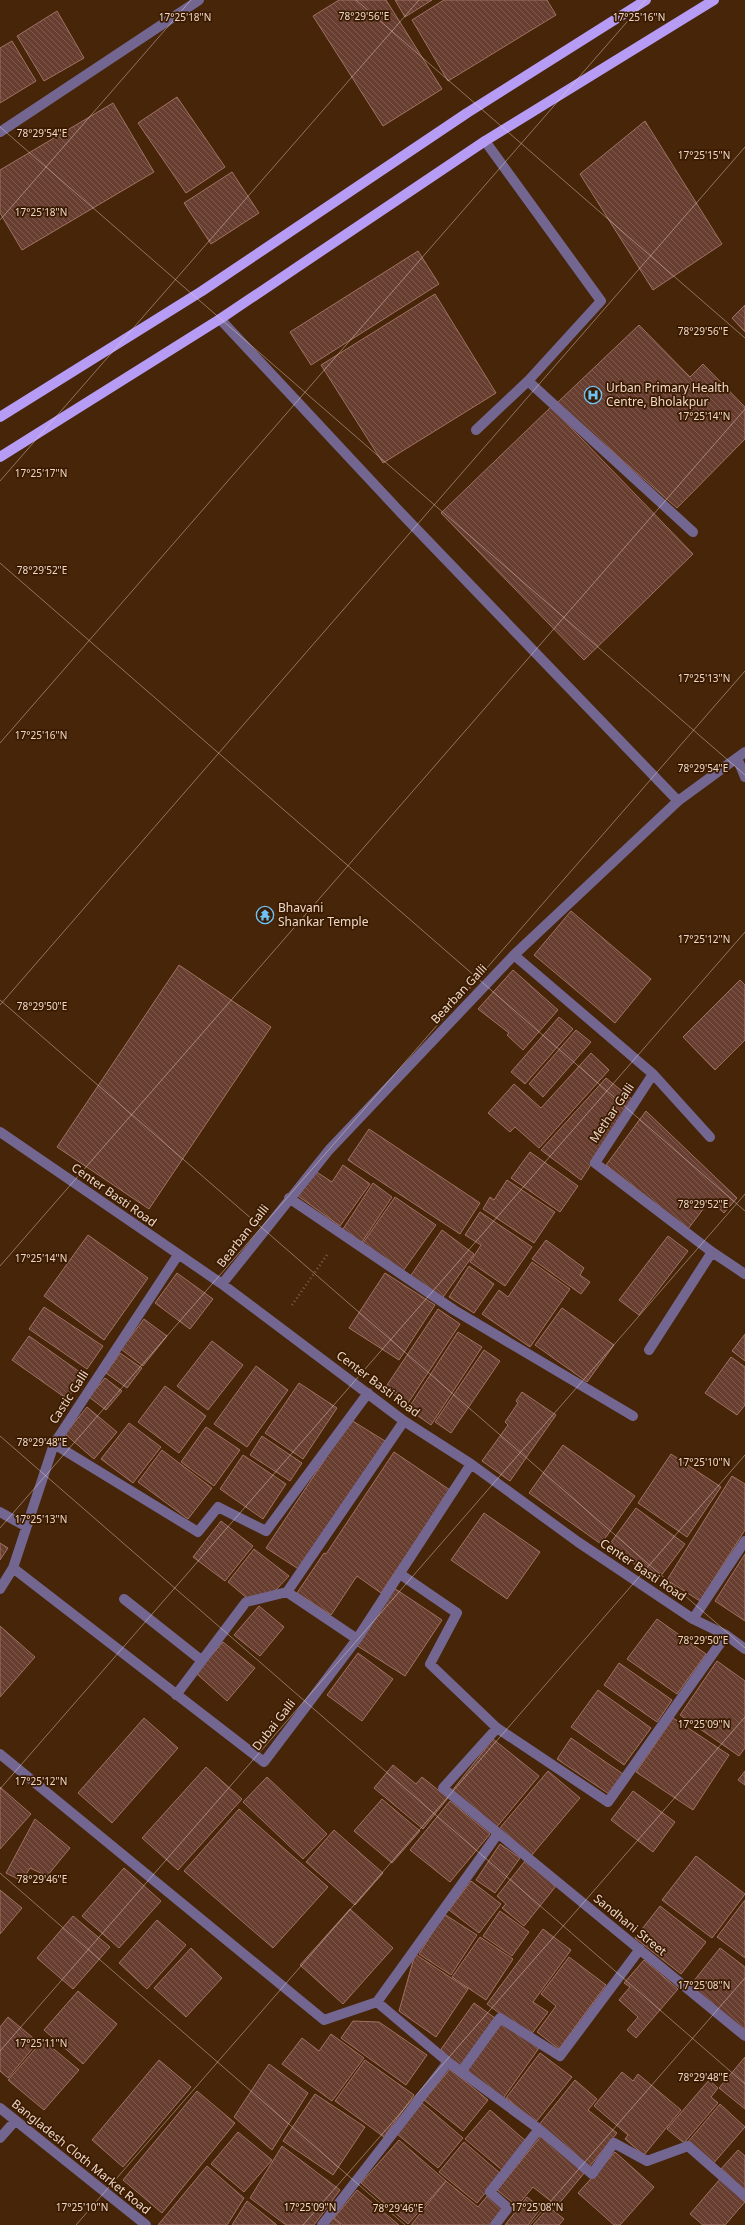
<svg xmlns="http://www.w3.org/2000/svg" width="745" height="2225" viewBox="0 0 745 2225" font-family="'Noto Sans',sans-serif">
<defs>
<pattern id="building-back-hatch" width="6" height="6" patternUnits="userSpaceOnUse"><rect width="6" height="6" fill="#683e31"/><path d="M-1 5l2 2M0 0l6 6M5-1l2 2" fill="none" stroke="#7e594e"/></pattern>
</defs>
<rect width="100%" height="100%" fill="#462509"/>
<!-- building -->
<path fill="url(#building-back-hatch)" stroke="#a07163" d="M339,0H386L442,89L383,126L313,16Z
M395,0H432L405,17Z
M444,0H547L556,15L448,81L412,20Z
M57,11L84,58L44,81L17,36Z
M12,41L36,81L0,103V48Z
M177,97L225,167L186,193L138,123Z
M113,103L154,172L22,250L0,213V170Z
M645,121L722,244L653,290L580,174Z
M232,172L259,213L211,244L184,203Z
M418,251L439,284L311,365L290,332Z
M435,294L496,393L383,463L321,365Z
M745,305V332L732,318Z
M639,325L690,377L703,364L745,407V439L677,508L557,403Z
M551,407L693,554L584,660L441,513Z
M571,911L651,979L615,1023L534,955Z
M179,965L271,1027L149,1209L57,1147Z
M513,970L558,1010L523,1050L507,1035L509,1033L478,1009Z
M740,980L745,985V1040L715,1070L683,1037Z
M559,1017L573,1029L525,1084L511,1072Z
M576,1030L591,1042L543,1097L529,1084Z
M591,1053L609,1070L539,1148L515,1127L510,1132L488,1113L514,1084L541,1108Z
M606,1078L633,1100L581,1180L541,1150Z
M646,1111L737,1198L724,1213L710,1200L688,1229L606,1165Z
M369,1129L480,1203L460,1234L348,1160Z
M530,1152L578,1186L560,1212L511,1178Z
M343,1165L370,1184L340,1226L298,1196L315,1171L332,1182Z
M507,1180L555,1212L534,1243L483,1209L490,1197L494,1200Z
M373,1183L392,1197L360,1245L341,1232Z
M395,1197L436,1225L403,1271L363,1243Z
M480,1212L532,1247L505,1286L470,1262L481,1245L465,1235Z
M442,1230L474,1254L441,1300L409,1278Z
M88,1235L148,1278L104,1340L44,1296Z
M668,1236L688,1251L639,1315L619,1300Z
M546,1240L584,1268L580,1275L590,1282L581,1294L532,1259Z
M532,1262L570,1289L530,1347L482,1314L499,1290L508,1297Z
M469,1266L494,1284L474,1313L449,1297Z
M177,1273L213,1299L190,1329L155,1303Z
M385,1273L435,1305L399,1360L349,1328Z
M44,1307L103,1346L87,1369L29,1329Z
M562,1308L614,1345L587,1382L535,1345Z
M438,1309L460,1324L408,1403L385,1388Z
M144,1319L167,1336L143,1366L121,1349Z
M458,1332L482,1347L431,1425L408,1409Z
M745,1334V1361L732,1351Z
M29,1336L84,1375L67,1399L12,1360Z
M212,1341L243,1365L208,1410L177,1386Z
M484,1350L500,1361L451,1433L435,1422Z
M120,1353L142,1368L127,1388L106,1373Z
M731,1357L745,1367V1405L737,1415L705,1393Z
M256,1366L288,1390L247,1447L214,1424Z
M105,1378L122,1391L106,1410L89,1397Z
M299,1383L337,1408L303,1459L265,1433Z
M165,1386L206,1416L179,1453L138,1422Z
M522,1392L556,1415L510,1481L482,1461L508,1425L505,1422L518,1403L516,1401Z
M87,1407L117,1432L94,1459L65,1434Z
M351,1420L385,1441L300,1570L266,1548Z
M129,1423L161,1447L133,1483L101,1459Z
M206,1427L240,1450L214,1486L181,1462Z
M262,1436L302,1463L290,1481L250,1455Z
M563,1445L635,1496L601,1544L529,1493Z
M162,1450L212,1488L188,1519L138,1482Z
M394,1452L450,1490L381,1593L357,1576L331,1615L297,1593L324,1553L326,1554Z
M671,1454L721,1487L687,1537L638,1503Z
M243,1455L286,1484L263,1519L220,1489Z
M732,1476L745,1484V1530L700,1601L667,1580Z
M636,1508L685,1544L657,1581L609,1545Z
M484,1513L540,1552L507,1599L451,1560Z
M221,1521L253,1546L225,1581L193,1557Z
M0,1543L8,1548L0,1560Z
M254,1549L289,1576L272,1594L248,1599L228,1582Z
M745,1554V1621L715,1601Z
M394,1588L442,1620L405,1676L356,1645Z
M259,1606L284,1627L260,1656L234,1635Z
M657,1619L706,1654L677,1694L627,1659Z
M0,1626L35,1657L0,1697Z
M223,1642L255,1668L227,1701L196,1673Z
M358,1653L393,1679L362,1721L327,1695Z
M717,1661L745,1681V1748L739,1756L680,1715Z
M619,1663L672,1700L657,1722L604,1685Z
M598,1690L651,1728L624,1765L571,1727Z
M144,1718L178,1748L112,1823L78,1793Z
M673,1718L729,1755L693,1810L636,1772Z
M571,1738L623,1774L609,1794L557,1759Z
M493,1739L539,1776L496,1828L451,1792Z
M393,1765L416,1784L422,1777L448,1798L423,1829L374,1788Z
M206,1767L242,1799L178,1870L142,1838Z
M548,1771L580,1798L531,1856L499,1829Z
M745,1771V1785L738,1780Z
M267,1777L327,1834L303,1859L243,1802Z
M0,1787L31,1814L0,1849Z
M633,1791L675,1822L653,1852L611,1820Z
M382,1799L420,1831L392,1863L354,1831Z
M450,1801L490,1834L450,1882L410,1850Z
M239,1809L328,1887L273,1948L184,1871Z
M35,1819L70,1848L47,1876L30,1868L22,1881L6,1873Z
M334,1830L383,1873L355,1905L306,1862Z
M500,1844L520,1858L495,1893L476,1880Z
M696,1856L745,1894L712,1938L662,1900Z
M525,1861L556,1886L524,1926L502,1908L506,1904L497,1896Z
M124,1868L161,1901L119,1948L82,1916Z
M471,1881L501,1904L479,1933L449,1910Z
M0,1890L22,1908L0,1934Z
M745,1900V1958L717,1937Z
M660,1906L706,1942L681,1974L635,1938Z
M350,1909L393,1948L343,2004L300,1965Z
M500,1911L529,1932L512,1956L483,1936Z
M444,1914L477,1935L451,1975L419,1954Z
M73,1916L110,1947L73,1989L37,1958Z
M157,1920L186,1945L147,1989L119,1963Z
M543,1929L571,1950L533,2002L548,2012L530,2036L487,2004Z
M480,1937L513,1959L486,2000L452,1977Z
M191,1948L222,1978L186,2017L154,1988Z
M720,1948L745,1967V2030L689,1987Z
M415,1954L468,1989L436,2037L399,2011Z
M569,1957L606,1985L559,2049L537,2032L556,2006L541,1994Z
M644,1960L678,1989L636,2038L627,2030L638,2017L619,2000L630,1987L624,1983Z
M78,1991L117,2024L83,2064L44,2030Z
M474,2003L495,2018L460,2067L439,2052Z
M8,2017L38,2042L8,2078L0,2071V2027Z
M353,2021L379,2022L427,2055L406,2085L341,2038Z
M502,2022L539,2048L502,2100L465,2073Z
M331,2034L364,2058L332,2101L282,2064L302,2038L319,2051Z
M43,2040L79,2070L44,2110L8,2080Z
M540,2053L572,2077L536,2122L506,2098Z
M745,2057V2109L719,2088Z
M159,2060L191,2087L123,2167L92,2140Z
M365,2060L414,2095L384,2137L335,2101Z
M269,2064L308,2093L272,2150L234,2117Z
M450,2069L488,2100L463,2131L424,2100Z
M622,2072L633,2081L638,2074L681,2110L644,2155L625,2139L628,2135L594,2106Z
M575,2080L597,2099L588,2110L617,2133L589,2167L538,2126Z
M709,2080L718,2088L711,2097L718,2103L684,2143L667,2129Z
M197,2091L235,2123L162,2213L123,2180Z
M315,2094L365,2127L333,2175L283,2141Z
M422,2103L463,2138L438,2168L397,2134Z
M720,2104L745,2127L712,2165L687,2143Z
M490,2110L527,2142L502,2170L465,2139Z
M238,2132L272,2160L244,2192L211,2164Z
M542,2135L585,2172L557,2206L533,2187L517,2206L497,2190Z
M399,2140L446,2181L408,2224L361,2183Z
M464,2142L501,2174L477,2203L439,2172Z
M282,2146L340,2190L314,2225H286L250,2198Z
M738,2150L745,2156V2192L720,2170Z
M615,2152L654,2187L620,2225H614L578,2193Z
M207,2166L244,2198L227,2225H158Z
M720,2179L745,2202L725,2225H703L690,2214Z
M446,2181L478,2207L488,2195L505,2209L492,2225H411Z
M357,2190L399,2225H343L334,2218Z
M527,2197L541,2208L528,2225H505Z
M247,2201L277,2225H232Z
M549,2207L564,2219L559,2225H533Z
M333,2218L341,2225H327Z"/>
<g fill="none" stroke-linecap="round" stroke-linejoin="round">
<!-- path -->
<path stroke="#7d6048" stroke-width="2.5" stroke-dasharray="1 3" stroke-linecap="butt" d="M292,1305L327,1255"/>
<!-- minor -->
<path stroke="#736792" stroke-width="10" d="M0,132L199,0
M220,319L402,514L678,801
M528,381L693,532
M476,430L528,381L601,301L485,141
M737,758L745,777
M514,955L653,1074L595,1163L712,1252L745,1274
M653,1074L710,1137
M0,1132L222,1284L404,1421L471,1464L578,1542L693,1619L726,1635L745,1649
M289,1198L454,1310L633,1416
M222,1284L329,1150L514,955L678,801L745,752
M649,1350L712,1252
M54,1444L198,1532L218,1507L266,1531L368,1393
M0,1512L25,1526
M13,1568L264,1762L357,1639L471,1464
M400,1574L457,1613L430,1664L497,1728L608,1802L726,1635
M0,1589L13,1568L54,1444L178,1255
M287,1592L404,1421
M124,1599L201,1660
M693,1619L745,1541
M176,1695L246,1602L287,1592L357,1639
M497,1728L443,1788L745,2036
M0,1754L324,2020L377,2002L497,1835
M377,2002L448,2062L539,2129L592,2174L614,2143L647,2161L688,2146L745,2196
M461,2072L500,2018L560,2056L640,1949
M0,2108L146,2225
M0,2138L15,2121
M322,2225L448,2062
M495,2225L508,2208L490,2192L539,2129"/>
<!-- major -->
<path stroke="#b79cf5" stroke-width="10" d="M0,417L202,291L467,113L646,0
M0,457L220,319L485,141L714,0"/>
</g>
<!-- ticks -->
<path fill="none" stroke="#eed8c9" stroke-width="1" stroke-opacity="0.45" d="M356,0L745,338M0,127L745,775M0,220L191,0M0,481L419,0M0,563L745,1211M0,743L646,0M0,1000L745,1648M0,1005L745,147M0,1266L745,409M0,1436L745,2084M0,1528L745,671M0,1789L745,932M0,1873L405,2225M0,2051L745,1194M76,2225L745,1455M303,2225L745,1717M530,2225L745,1978"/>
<!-- icons -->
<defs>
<symbol id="hospital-ring" viewBox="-11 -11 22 22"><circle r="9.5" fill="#3b1b00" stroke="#6fc2f4" stroke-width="1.5"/><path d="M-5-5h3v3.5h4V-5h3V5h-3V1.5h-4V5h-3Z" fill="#6fc2f4"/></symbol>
<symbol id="temple-ring" viewBox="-11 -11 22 22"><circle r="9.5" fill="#3b1b00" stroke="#6fc2f4" stroke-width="1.5"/><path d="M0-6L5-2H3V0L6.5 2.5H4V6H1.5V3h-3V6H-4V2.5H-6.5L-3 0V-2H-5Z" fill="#6fc2f4"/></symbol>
</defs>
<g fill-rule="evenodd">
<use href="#hospital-ring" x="583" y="385" width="20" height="20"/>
<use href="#temple-ring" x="255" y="905" width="20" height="20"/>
</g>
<g text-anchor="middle" stroke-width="3.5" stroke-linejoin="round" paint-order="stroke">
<!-- poi labels -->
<g font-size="12" fill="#eed8c9" stroke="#3b1b00" text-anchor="start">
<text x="606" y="392">Urban Primary Health<tspan x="606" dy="14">Centre, Bholakpur</tspan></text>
<text x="278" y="912">Bhavani<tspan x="278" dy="14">Shankar Temple</tspan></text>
</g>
<!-- street labels -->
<g font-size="12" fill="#eed8c9" stroke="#3b1b00">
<text transform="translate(459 994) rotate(-47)" y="4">Bearban Galli</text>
<text transform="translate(612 1113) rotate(-56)" y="4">Methar Galli</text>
<text transform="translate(114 1195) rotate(35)" y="4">Center Basti Road</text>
<text transform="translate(243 1236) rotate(-52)" y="4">Bearban Galli</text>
<text transform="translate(378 1384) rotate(37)" y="4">Center Basti Road</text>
<text transform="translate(69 1397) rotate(-57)" y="4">Castic Galli</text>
<text transform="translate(643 1570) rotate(34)" y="4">Center Basti Road</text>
<text transform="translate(274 1725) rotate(-52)" y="4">Dubai Galli</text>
<text transform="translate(630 1925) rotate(39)" y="4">Sandhani Street</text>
<text transform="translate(81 2157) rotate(39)" y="4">Bangladesh Cloth Market Road</text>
</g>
</g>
<g font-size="10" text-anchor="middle" fill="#eed8c9" stroke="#3b1b00" stroke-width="3.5" stroke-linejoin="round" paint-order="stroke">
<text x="364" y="20">78°29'56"E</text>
<text x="185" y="21">17°25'18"N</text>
<text x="639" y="21">17°25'16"N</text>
<text x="42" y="137">78°29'54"E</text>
<text x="704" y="159">17°25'15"N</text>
<text x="41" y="216">17°25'18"N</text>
<text x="703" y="335">78°29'56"E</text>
<text x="704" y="420">17°25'14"N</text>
<text x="41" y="477">17°25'17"N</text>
<text x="42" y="574">78°29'52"E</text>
<text x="704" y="682">17°25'13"N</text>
<text x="41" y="739">17°25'16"N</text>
<text x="703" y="772">78°29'54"E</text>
<text x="704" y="943">17°25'12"N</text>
<text x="42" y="1010">78°29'50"E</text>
<text x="703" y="1208">78°29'52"E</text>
<text x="41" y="1262">17°25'14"N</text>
<text x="42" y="1446">78°29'48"E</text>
<text x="704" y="1466">17°25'10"N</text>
<text x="41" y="1523">17°25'13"N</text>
<text x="703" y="1644">78°29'50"E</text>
<text x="704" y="1728">17°25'09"N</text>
<text x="41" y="1785">17°25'12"N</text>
<text x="42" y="1883">78°29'46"E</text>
<text x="704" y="1989">17°25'08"N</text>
<text x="41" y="2047">17°25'11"N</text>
<text x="703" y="2081">78°29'48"E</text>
<text x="82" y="2211">17°25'10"N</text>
<text x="310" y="2211">17°25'09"N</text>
<text x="537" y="2211">17°25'08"N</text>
<text x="398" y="2212">78°29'46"E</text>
</g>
</svg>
